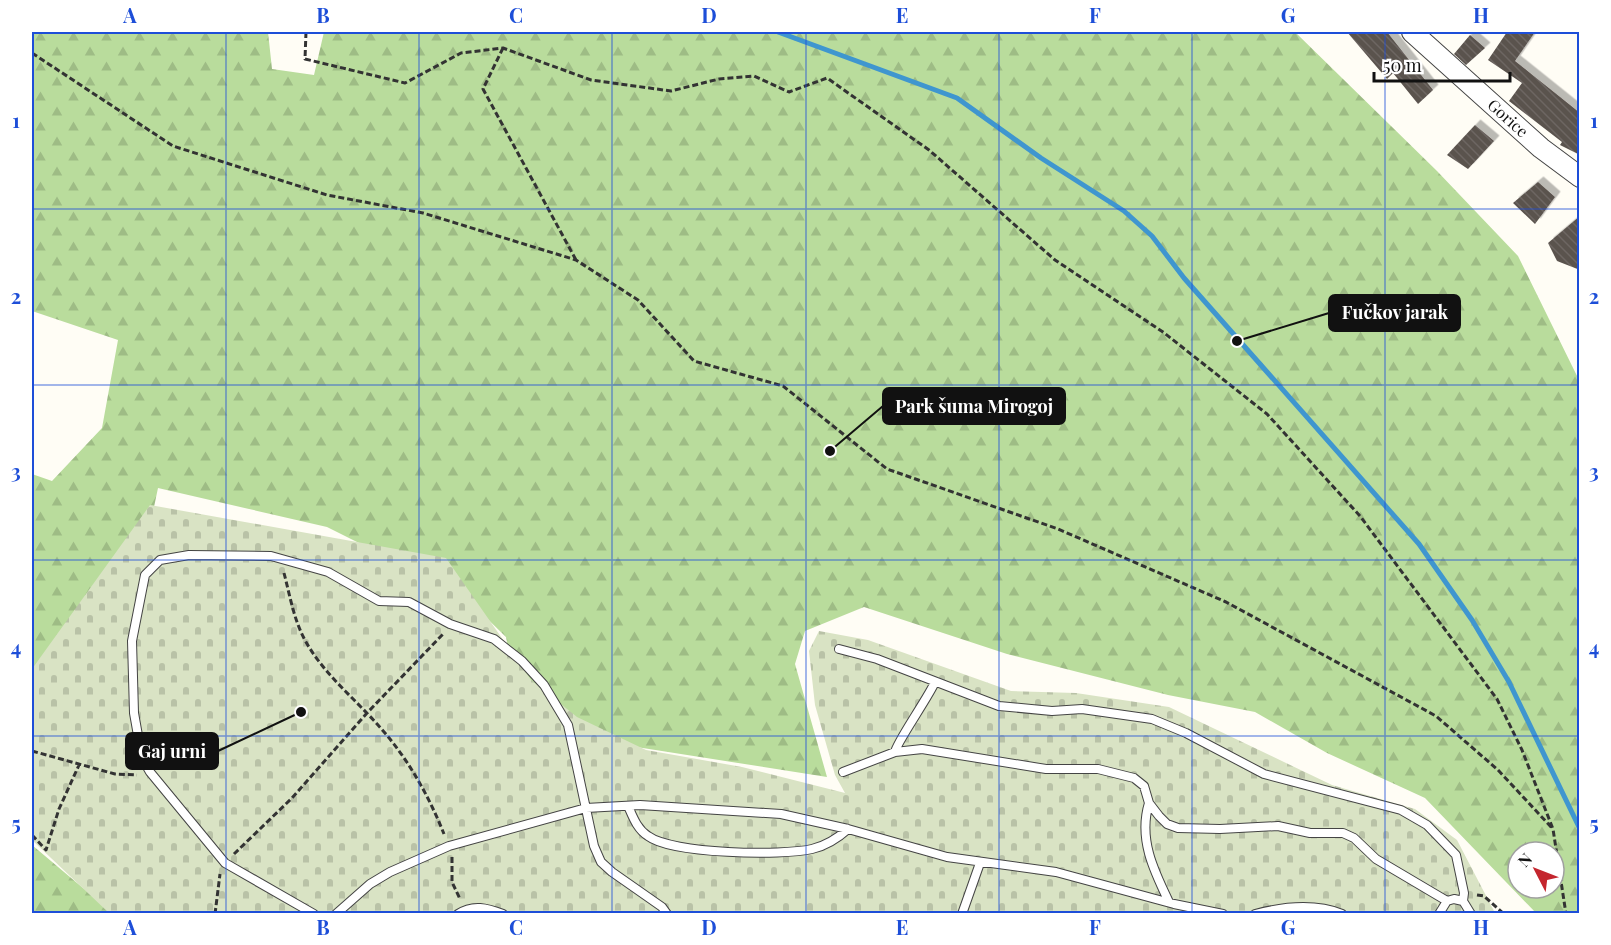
<svg xmlns="http://www.w3.org/2000/svg" width="1611" height="945" viewBox="0 0 1611 945" font-family="'Playfair Display',serif">
<defs>
<pattern id="forest-firs" width="22" height="20" patternUnits="userSpaceOnUse" patternTransform="scale(1.5)"><rect width="22" height="20" fill="#b9dc9c"/><path d="M5 1l3.5 6h-7zM16 11l3.5 6h-7z" fill="#9ebc85"/></pattern>
<pattern id="cemetery-stones" width="16" height="16" patternUnits="userSpaceOnUse" patternTransform="scale(1.5)"><rect width="16" height="16" fill="#d9e3c4"/><path d="M2 7V4a2 2 0 0 1 4 0v3zM10 15v-3a2 2 0 0 1 4 0v3z" fill="#b9c2a7"/></pattern>
<pattern id="building-back-hatch" width="6" height="6" patternUnits="userSpaceOnUse" patternTransform="scale(1.5)"><rect width="6" height="6" fill="#5a524d"/><path d="M-1 5l2 2M0 0l6 6M5-1l2 2" fill="none" stroke="#6d6662"/></pattern>
<filter id="shadow"><feDropShadow dx="5.5" dy="-5.5" stdDeviation="0" flood-color="#0004"/></filter>
</defs>
<rect width="100%" height="100%" fill="#fffdf5"/>
<!-- forest -->
<path fill="url(#forest-firs)" fill-rule="evenodd" d="M32,32H268L272,69L314,75L324,32H1295L1437,171L1518,256L1579,380V913H1536L1425,798L1327,753L1255,712L1168,695L1007,654L864,607L805,631L795,664L827,777L611,743L515,684L506,637L463,595L327,527L158,488L126,640L32,684V474L52,481L102,428L118,340L32,311ZM1518,852H1554V888H1518Z
M32,845L83,888L124,913H32Z"/>
<!-- cemetery -->
<path fill="url(#cemetery-stones)" d="M150,505L446,558L531,680L577,717L646,750L742,767L845,793L835,775L815,705L809,651L819,631L868,640L1011,691L1076,693L1169,707L1332,785L1415,809L1457,840L1495,913H109L32,840V669Z"/>
<g fill="none" stroke-linecap="round" stroke-linejoin="round">
<!-- stream -->
<path stroke="#3f96cf" stroke-width="5" d="M778,32L957,98L1041,158L1124,211L1152,236L1184,278L1419,544L1472,620L1509,682L1580,829"/>
</g>
<!-- building -->
<path fill="url(#building-back-hatch)" filter="url(#shadow)" d="M1347,32H1387L1433,90L1418,104L1393,73L1387,79Z
M1507,32H1535L1515,61L1580,113V155L1560,145L1562,142L1509,101L1522,83L1488,60Z
M1470,35L1485,48L1466,65L1454,54Z
M1475,125L1494,141L1468,169L1447,155Z
M1538,182L1555,197L1535,224L1513,203Z
M1580,216V270L1557,261L1548,243Z"/>
<g fill="none" stroke-linecap="round" stroke-linejoin="round">
<defs>
<path id="service" d="M839,649L877,659L999,706L1052,711L1082,709L1152,719L1186,733L1264,774L1401,810L1427,825L1456,855L1464,893L1463,901
M895,752C896,743 928,698 935,682
M843,772L895,752L922,749L1046,769H1098L1134,778L1144,786L1149,803L1159,816L1167,824L1178,828L1220,829L1278,826L1310,833H1343L1354,838L1376,859L1447,901
M1149,803C1138,839 1154,871 1169,902
M628,806C633,817 637,829 648,836C672,854 782,856 812,849C825,846 838,838 848,829
M314,914L225,863L150,772L142,758L134,713L132,641L145,575L160,560L189,555L271,556L328,572L379,601L409,602L450,624L494,639L522,661L544,685L568,725L594,846L601,862L612,872L662,907L667,914
M336,914L370,884L390,872L449,846L586,808L640,805L781,814L848,829L947,857L1056,872L1174,904L1223,914
M458,914C473,904 487,908 503,914
M962,914L980,863
M1255,914C1282,907 1315,903 1342,914
M1439,914L1447,901L1454,899L1463,901L1471,914"/>
<path id="tertiary" d="M1412,32L1541,148L1580,177"/>
</defs>
<!-- service casing -->
<use href="#service" stroke="#444" stroke-width="10"/>
<!-- tertiary casing -->
<use href="#tertiary" stroke="#444" stroke-width="22"/>
<!-- path -->
<path stroke="#333" stroke-width="3" stroke-dasharray="6 3" stroke-linecap="butt" d="M306,32L305,59L405,83L461,53L503,48L591,80L671,91L719,79L754,76L789,92L827,78L929,150L1055,260L1163,332L1267,414L1360,516L1497,699L1522,750L1553,829L1566,914
M503,48L483,89L576,260
M32,53L173,146L327,195L423,213L576,260L638,300L694,361L783,386L887,469L1058,529L1226,602L1436,716L1498,770L1553,829
M284,573C290,596 294,621 306,642C324,674 354,698 378,725C407,757 428,794 444,834
M32,751L115,774L137,775
M32,835L46,850L59,809L79,765
M234,854L292,798L367,713L444,633
M452,857V882L460,899
M1477,895L1484,896L1504,914
M215,914L220,874"/>
<!-- service -->
<use href="#service" stroke="#fff" stroke-width="8"/>
<!-- tertiary -->
<use href="#tertiary" stroke="#fff" stroke-width="20"/>
</g>
<!-- grid -->
<path fill="none" stroke="#1d4ed8" stroke-width="1.5" stroke-opacity="0.55" d="M226,32V914M419,32V914M612,32V914M806,32V914M999,32V914M1192,32V914M1385,32V914M32,209H1580M32,385H1580M32,560H1580M32,736H1580"/>
<g text-anchor="middle" stroke-width="6" stroke-linejoin="round" paint-order="stroke">
<!-- street labels -->
<g font-size="16" fill="#111" stroke="#fff">
<text transform="translate(1508 118) rotate(42)" y="6">Gorice</text>
</g>
</g>
<!-- callouts -->
<path fill="none" stroke="#111" stroke-width="2" d="M1237 341L1329 313M830 451L883 406M301 712L218 751"/>
<g fill="#111" stroke="#fff" stroke-width="2">
<circle cx="1237" cy="341" r="6"/>
<circle cx="830" cy="451" r="6"/>
<circle cx="301" cy="712" r="6"/>
</g>
<g fill="#111" stroke="#111" stroke-width="2">
<rect x="1329" y="295" width="131" height="36" rx="6"/>
<rect x="883" y="388" width="182" height="36" rx="6"/>
<rect x="126" y="733" width="92" height="36" rx="6"/>
</g>
<g font-size="18" text-anchor="middle" font-weight="bold" fill="#fff">
<text x="1395" y="319">Fučkov jarak</text>
<text x="974" y="413">Park šuma Mirogoj</text>
<text x="172" y="758">Gaj urni</text>
</g>
<!-- border -->
<rect width="1611" height="945" fill="none" stroke="#ffffff" stroke-width="66"/>
<!-- north arrow -->
<g transform="translate(1536 870) rotate(312)"><circle r="28" fill="#ffffff" stroke="#a0a0a0" stroke-width="1.5"/>
<path d="M0-4.5L10 22L0 15L-10 22Z" fill="#c4262e"/>
<text y="-9" font-size="16" font-weight="bold" text-anchor="middle" fill="#111111">N</text>
</g>
<!-- scale -->
<path d="M1374 72v9h136v-9" fill="none" stroke="#111111" stroke-width="3"/>
<text x="1383" y="72" font-size="18" fill="#111111" stroke="#ffffff" stroke-width="4.5" paint-order="stroke">50 m</text>
<rect x="33" y="33" width="1545" height="879" fill="none" stroke="#1d4ed8" stroke-width="2"/>
<g font-size="20" text-anchor="middle" font-weight="bold" fill="#1d4ed8">
<text x="130" y="23">A</text>
<text x="323" y="23">B</text>
<text x="516" y="23">C</text>
<text x="709" y="23">D</text>
<text x="902" y="23">E</text>
<text x="1095" y="23">F</text>
<text x="1288" y="23">G</text>
<text x="1481" y="23">H</text>
<text x="16" y="128">1</text>
<text x="1594" y="128">1</text>
<text x="16" y="304">2</text>
<text x="1594" y="304">2</text>
<text x="16" y="479">3</text>
<text x="1594" y="479">3</text>
<text x="16" y="655">4</text>
<text x="1594" y="655">4</text>
<text x="16" y="831">5</text>
<text x="1594" y="831">5</text>
<text x="130" y="935">A</text>
<text x="323" y="935">B</text>
<text x="516" y="935">C</text>
<text x="709" y="935">D</text>
<text x="902" y="935">E</text>
<text x="1095" y="935">F</text>
<text x="1288" y="935">G</text>
<text x="1481" y="935">H</text>
</g>
</svg>
